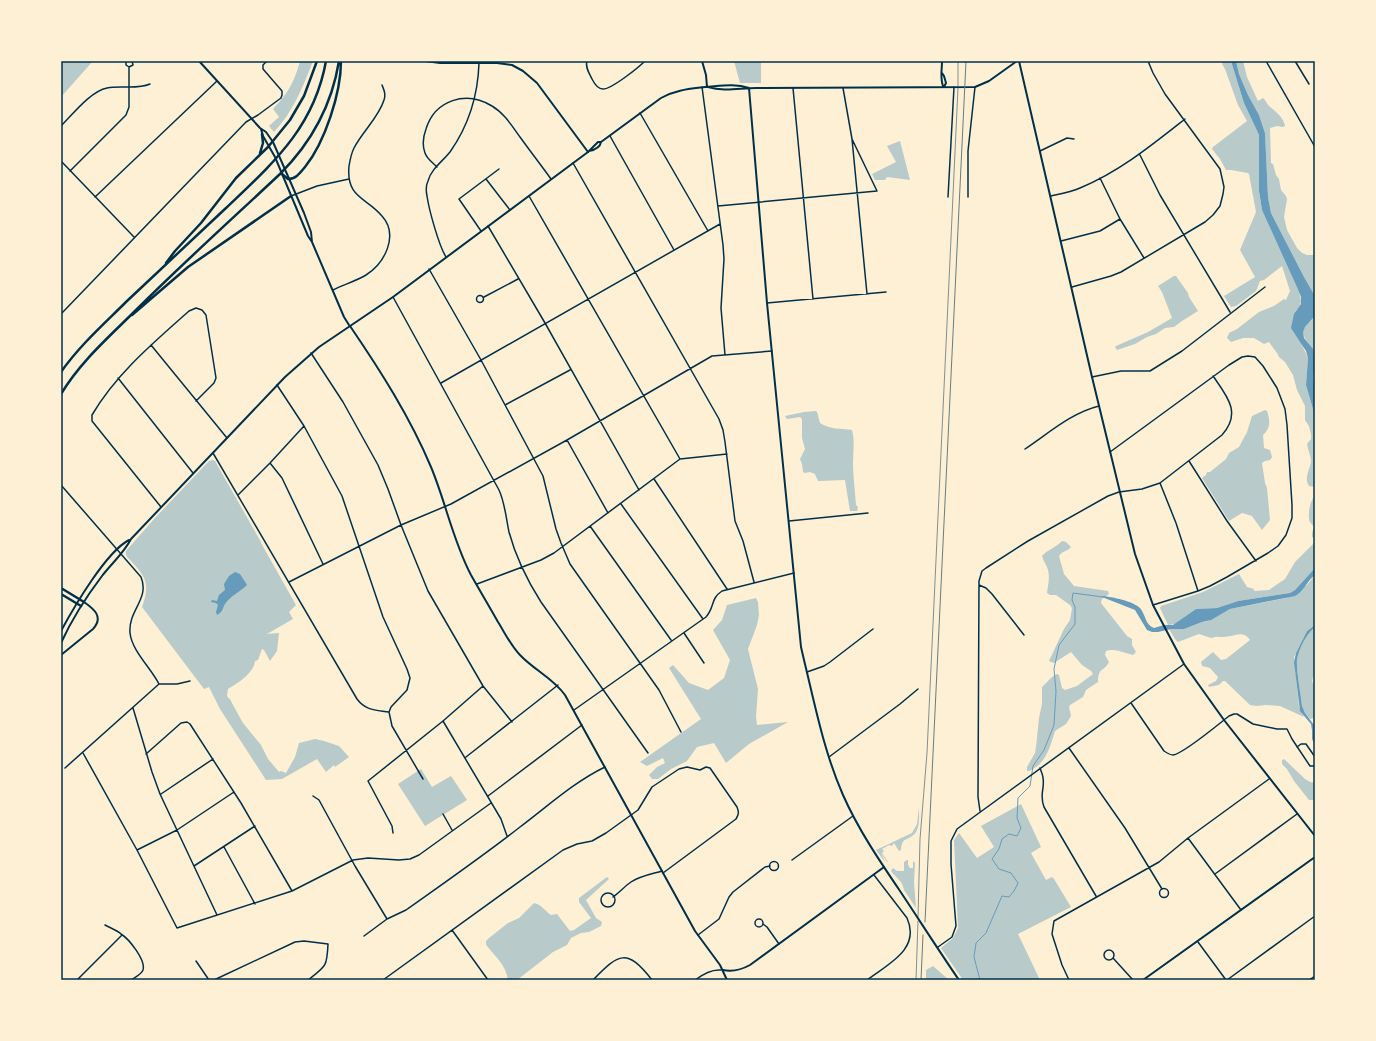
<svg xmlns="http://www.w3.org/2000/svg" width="1376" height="1041" viewBox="0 0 1376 1041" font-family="'Fira Sans Condensed',sans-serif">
<rect width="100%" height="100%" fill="#fdf0d5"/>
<!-- green -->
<path fill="#b9caca" d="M61,61H93L61,97Z
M300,61H313C303,87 293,112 274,132L269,126L279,117L273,109C288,93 294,83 300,61Z
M734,61H777L761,62V83H740Z
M1223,61H1231L1244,103L1259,135V191L1262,210L1298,287L1301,301L1300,306L1295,312L1302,345L1308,358L1306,385L1315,416V487L1309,486C1303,477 1311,469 1311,460C1310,455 1308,449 1307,444L1311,439V435L1309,426L1305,420V406L1297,390L1293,375L1285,362L1279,357L1277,353L1269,342L1264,344L1254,338H1243L1231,342L1227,338L1229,333L1237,329L1259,312L1274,306L1284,299L1286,300L1290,291L1282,266L1264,280L1260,281L1256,291L1236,306L1231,307L1224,296L1255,277L1240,250L1256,212L1249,174L1248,173L1231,170H1226L1220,159L1212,149L1213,147L1247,121L1238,105L1225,69L1222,64Z
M1236,61H1243L1247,77L1258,101L1263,98C1266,100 1266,103 1269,106C1275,111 1284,118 1285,126L1283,127L1277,126L1270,128L1271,163L1273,164L1276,175L1279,179L1281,190L1286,196L1287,199L1284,217L1287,230L1297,248L1302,253L1307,255H1315V296L1304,277L1271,213L1268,197L1265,133L1259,115L1248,95L1239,74Z
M900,141L910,180L887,177L885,180H875L872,174L896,162L887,146Z
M1174,276H1176L1188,293L1189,297L1198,311L1182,321L1174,327L1165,328L1156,334L1147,337L1135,344L1117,350L1115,347L1116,346L1148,332L1172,318L1162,292L1158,286Z
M1315,316V388C1314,384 1313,379 1313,375C1314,368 1316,361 1314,353C1312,347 1302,337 1303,331C1304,326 1312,321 1315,316Z
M1265,410L1267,411C1270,420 1271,428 1263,435L1264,448L1270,450L1272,457L1270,460L1265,461L1262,463L1265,483L1267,488L1270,520L1262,530L1252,516L1242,513L1229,521L1202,478L1206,475L1207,472H1210L1226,459L1229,453L1239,447L1247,432L1252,416Z
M816,411L817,412L820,423C831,430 840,428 852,430C855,441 853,452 853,463C853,477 855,491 856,505L858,507L857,511H850L845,480L818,481L815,474L810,472L805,473L803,472L802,464L800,459L805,449L802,438V419L800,417L787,419L785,416L804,412Z
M213,460L215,461L261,542V543L296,605L289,612L293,619L267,634L279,633L277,651L270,661L264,650L262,649L258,660L255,661C254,673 238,683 228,689L227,695L228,698L230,699L233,705L243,723L261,745L268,759L279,772L281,771L286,773L295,757L299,743L315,739L324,741L339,746L349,757L335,767L334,765L326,772L317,759L282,779L266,780L220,709L209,687L204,689L142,607C150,585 147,578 131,561C128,558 125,556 126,551L154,519L209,461Z
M1315,496V538L1312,537V533L1314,527C1313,525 1311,524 1310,522C1307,516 1310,500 1315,496Z
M1062,541L1066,542L1071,547C1068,551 1062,551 1059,556L1064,574L1074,586L1108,591L1109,594L1102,599L1101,603L1127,636L1132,639V645L1136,652L1133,655C1124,653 1115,648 1106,651L1105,655L1109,662C1104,672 1098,667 1098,682L1086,690L1083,697L1070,705L1069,707L1071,716L1066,724L1055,731C1050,747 1046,764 1029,771H1027V767L1035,753L1036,747L1039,718L1042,704V687L1052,677L1057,674L1059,675L1062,688L1065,690L1077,686L1093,674L1091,671L1082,665L1071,652L1054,663L1049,661L1064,629L1070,620L1072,608L1070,605L1056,595H1050L1047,593C1048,585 1050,578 1048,570C1047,565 1043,561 1042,556C1047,550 1055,548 1062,541Z
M1315,542V568L1295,590L1290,593L1238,601L1217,608L1196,609L1175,624L1168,625L1160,608L1161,606L1203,592L1239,574L1247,587L1254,589V591L1269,590L1285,579L1295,562Z
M1315,575V625L1307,631L1294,657L1299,707L1304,717L1280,706L1266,705L1256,706L1250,705L1225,681H1223L1219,685L1209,687L1208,685L1216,681L1218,677L1210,668L1202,666L1201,662L1213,652L1221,660L1226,659L1250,640C1243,629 1234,637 1223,637C1217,637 1218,636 1211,638L1199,634L1178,642L1175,639L1169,629H1184L1202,622L1208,621L1230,609L1286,598L1307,585Z
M756,598L758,602L759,615L757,625L748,649L758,689L756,717L757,725L788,722L749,744L726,763L714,743L697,747L687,761L671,769L658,779H652L649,775L657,767L665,763L663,758L647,766L640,762L701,719L669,668L673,665L689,683L708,690L724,678L730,660L713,630L722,620L727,605Z
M1315,627V671L1312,681L1315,687V718L1310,719L1305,713L1302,706C1301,695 1296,670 1297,660C1299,648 1306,635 1315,627Z
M1284,759L1305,779L1310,782L1315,783V800H1309L1294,781L1287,769L1282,764V760Z
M421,769L432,787L451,776L467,800L425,826L398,784Z
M1021,804L1041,847L1031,853L1046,880L1052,877L1054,879L1071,907L1018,934L1040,980H963L941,948L953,938L958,928L954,840L959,833L977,858L994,847L981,826Z
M919,807C919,814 920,826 916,832C909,842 902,835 901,850L899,851L894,843L892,846L889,845L882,849L884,851L882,853L888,862H887L881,853L885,862L876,850L912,833L917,824Z
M907,860H908V865L910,868H913V861L915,863L914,883L916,908L904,890C903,881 895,877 891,871L893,868L897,871H904V862Z
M607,877L609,879L586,900L596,918L602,922L601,926L589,932L581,933L571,938L567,945L553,952L517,980H508C506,965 495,956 486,945V941L489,938L508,923L519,918L534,903C541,904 545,911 551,915L557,914L570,931L574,930L591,918L579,902V898Z
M933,966L949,980H926V970Z"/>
<!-- water -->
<path fill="#669bbc" d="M1231,61H1236L1239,74L1248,95L1259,115L1265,133L1268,197L1271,213L1304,277L1315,296V316L1305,327L1303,332L1304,338L1313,349L1315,360L1313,378L1315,388V416L1306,385L1308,358L1306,351L1291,328L1294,314L1301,304V297L1297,287L1262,210L1259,191V135L1244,103Z
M1315,568V575C1307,581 1304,591 1295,596L1230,609L1211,620L1202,622L1184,629H1171L1158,632H1152L1147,630L1135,610L1102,597L1103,596C1112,597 1133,601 1140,608C1146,615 1145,625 1154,628L1164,625H1173L1196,609L1217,608L1238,601L1290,593L1295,590Z
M235,572L240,574L247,585C240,592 230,596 225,604C222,609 223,612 217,615L216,612L218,605L216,603L211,602L212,600L217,601L219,595L225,590L224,584L229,576Z
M1315,625V627C1306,635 1299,648 1297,660C1296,670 1301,695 1302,706L1305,713L1314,725L1315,745L1312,739V730L1311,724L1300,711L1294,662L1296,653L1307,631Z"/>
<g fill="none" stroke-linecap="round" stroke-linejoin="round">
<!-- stream -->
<path stroke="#669bbc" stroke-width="1" d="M980,980L974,957L976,943L986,933L1002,896L1009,897L1014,891L1018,883L1011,873L999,869L992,859L999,849L1002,839L1009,834L1017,836L1021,828L1017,818L1018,798L1030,786L1033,766L1044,750L1054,725L1056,691L1054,669L1059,645L1075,624V607L1072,600L1073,593L1103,597"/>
<!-- service -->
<path stroke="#003049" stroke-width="0.5" d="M958,61V86
M918,917L920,839L927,753L958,88
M916,980L918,921"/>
<!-- minor -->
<path stroke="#003049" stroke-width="1.5" d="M126,61V65L129,67L133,65L132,61
M587,61C585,67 589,73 592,79C594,83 598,89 603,89C612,89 639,67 645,61
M1266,61L1315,147
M1295,61L1309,84
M702,87L723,245L724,259L721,308L725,355
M793,88L813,299
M843,88L852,139L867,294
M640,113L708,231
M61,126C73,114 91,91 107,88C122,85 136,90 150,84
M610,136L674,250
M1040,151L1067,138L1074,139
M1140,155L1160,195L1230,312
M61,161L134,237
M573,163L719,419L723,430L725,442L735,521L743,541L754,582
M437,167C433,163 427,159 425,153C422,145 423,137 426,129C435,100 466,90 492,106C504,113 512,126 520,137C530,151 541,165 551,179
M70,171L126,115L129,107V67
M1100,178L1120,219L1144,258
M486,179L510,210
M291,196L317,186L349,179
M529,196L680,459
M1051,196C1060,194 1071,192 1080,188C1119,172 1152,145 1185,119
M95,197L217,81
M948,197L954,87
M968,197V151L975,87
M718,206L877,191L852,139
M488,226L545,323L639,490
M481,231L459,199L499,169
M1061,241L1100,231L1120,219
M446,257C439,246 429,210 427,196C426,191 426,185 428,181C431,169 443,161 450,152C469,125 478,95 479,63
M429,269L481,360L543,476L556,529L561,543L570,564L659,690L681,732
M1072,287L1111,276L1121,272L1205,222L1213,215L1220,206L1223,194L1224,187L1220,169L1165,94L1153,73L1148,61
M333,290C343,285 356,281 366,275C385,263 399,235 382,216C366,197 346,198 349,166C350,160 351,154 354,148C362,132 379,117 384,100C386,94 384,90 382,85
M476.5 299a3.5 3.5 0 1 1 7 0a3.5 3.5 0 1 1-7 0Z
M393,297L499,490C505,503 506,518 509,532C516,558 527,580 541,602L648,753
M484,297L518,279
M767,303L886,292
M61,314L246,122L258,115L281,98L282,95V91L263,69V65L267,61
M151,345L227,438
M311,353L343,402L378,465L388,489L401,525L428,591L483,686L512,722
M1092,377L1121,371H1150L1182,351L1265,287
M118,378L193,473
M441,383L720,224
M277,385L304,426L342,496L383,617L407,669L410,678L407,690L391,707L389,712L392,726L423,779
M505,405L570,370
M567,440L608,513
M1025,449C1049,433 1071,413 1099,406
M1110,452L1229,365L1242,357L1248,356L1255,357L1263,366L1277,388L1285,409L1287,425L1292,505V518L1286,535L1278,546L1268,553L1227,577L1210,586L1198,591L1153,605
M213,453L357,699C366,711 376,710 389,712
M1189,461L1227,521L1256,561
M270,463L282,478L323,564
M654,479L727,589
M1160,483L1176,523L1198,591
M61,485L141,577C150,599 128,610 130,633C132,651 151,668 159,684
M238,495L270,463L304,426
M621,504L703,619
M161,507L92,421V415C116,374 153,343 189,311L196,308L202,310L206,315L216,378L214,383L196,401
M789,521L868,513
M590,526L671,640
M289,582L401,525L451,504L567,440L712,356L772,351
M477,584L541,560L554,553L680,459L727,454
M979,585L986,588L992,594L1024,635
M684,633L704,663
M807,672L824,666L830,662L873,629
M1131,703L1164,751C1167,753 1170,755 1173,755C1183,754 1220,723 1229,716L1234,714H1237L1253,724L1277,729H1287L1292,739L1310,766H1315
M133,708L152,772L160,794L217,915
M574,710L706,617C715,607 710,599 722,591L794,573
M443,721L501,819L507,836
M1297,747L1301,744H1306L1315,757
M1069,748L1125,828L1162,889
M83,753L137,850L177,928L292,891L353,860L368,858L399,860L410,859L419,855L491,803
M146,754L181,723L187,722L190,724L241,803L292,891
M466,757L558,685
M829,757L900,704L918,689
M65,768L159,684H177L190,681
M1040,768C1041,771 1043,775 1043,778C1045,789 1039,794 1044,807L1096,896
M161,794L213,759
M313,796L319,800L355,866L387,919
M488,796L582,725
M980,811L978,797L979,581L982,571L986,568L1028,541L1108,496L1119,492L1142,489L1160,483L1222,435C1242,413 1227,396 1213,376
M443,814L452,830
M393,833L392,826L368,781L443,721L483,686
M1188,838L1241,910
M224,847L255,904
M137,850L177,830L234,792
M792,860L853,816
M769.5 866a4.5 4.5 0 1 1 9 0a4.5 4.5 0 1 1-9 0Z
M194,866L255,826
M1215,874L1297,814
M1159.5 893a4.5 4.5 0 1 1 9 0a4.5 4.5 0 1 1-9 0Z
M601 900a7 7 0 1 1 14 0a7 7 0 1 1-14 0Z
M613,897C620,892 625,886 631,882C640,876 652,874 662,871
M755 923a4 4 0 1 1 8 0a4 4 0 1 1-8 0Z
M763,924L767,927L779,944
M105,925C110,928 117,930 121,934C129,939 146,960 143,970C141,975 135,977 131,980
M452,930L488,980
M698,935L719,919L729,897L733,892L765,867L770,866
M364,936L387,919L406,910C444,883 483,856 520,827C548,806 574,782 605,767
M1198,942L1226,980
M938,947L952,937L956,926L951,864V841L957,829L1184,664
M1104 955a5 5 0 1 1 10 0a5 5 0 1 1-10 0Z
M1113,958L1133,980
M196,961L209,980
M77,980L122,935
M214,980L295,942L304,941L328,944C327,967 326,966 308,980
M383,980L563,850L577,844L592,841L606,833L638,810L652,787L679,769L687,767L700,770L706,767L710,768L737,807C739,812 739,814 736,819L663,873
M593,980C619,953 627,948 652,980
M695,980C703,974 712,969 721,970
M867,980C888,964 921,949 907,918L874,875
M1069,980L1062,965L1052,934L1054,921L1159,862L1188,838L1269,779
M1227,980L1315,916
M1309,980L1315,976"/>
<!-- tertiary -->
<path stroke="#003049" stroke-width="2" d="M425,61L440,63H497L512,65L523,71L537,83L588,152
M1019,61L1092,377L1135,554L1153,605L1184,664L1224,720L1315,836
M350,326C380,370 410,417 431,467C446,503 453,541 471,575C480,591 489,606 498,622C505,633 511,646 520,655C534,670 553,678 565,695L695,931L720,965L727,980
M723,970C733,972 741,970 750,965L884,867
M1143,980L1315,857"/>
<!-- secondary -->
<path stroke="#003049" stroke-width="2" d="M199,61L260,128L266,132L273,142L304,213L311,232L312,242
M702,61L706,75L707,87
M942,61C942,70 940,78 943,86
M942,73L944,76L946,83L944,87
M708,87C724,92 740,88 756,88L975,87L989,81L1017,61
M749,88L767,303L801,647L804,660C815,705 824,752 843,795C858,829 879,860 900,891C920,921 939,951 959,980
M261,129L263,136L275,157L308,236L312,242L344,317L349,325
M589,151C594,150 600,148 601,142
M61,631C74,607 106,552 129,540
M61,643C72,619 86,597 102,576C111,564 124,553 131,539L285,377L319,347L393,297L588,152L598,142H601L661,98C675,90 689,89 705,87C720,86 735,83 749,88
M61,655L93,629C104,617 94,609 84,602"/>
<!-- motorway -->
<path stroke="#003049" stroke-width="2.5" d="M260,153L263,143L262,134
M282,174L288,179C296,179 300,173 305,167C325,142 341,93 341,61
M166,263L175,251L201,223L236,178L268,147L290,120L304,96L317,61
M132,315L188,267L291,196
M61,372C80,345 104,324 127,301C160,270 193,239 226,208C273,163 314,128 326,61
M61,394C81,361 109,337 136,310C182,264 232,219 280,174C311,143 332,104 339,61
M61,588L84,602
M61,594L81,606"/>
<!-- rail -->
<path stroke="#657d81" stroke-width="1" d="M925,922L966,61
M921,980L923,935"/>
</g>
<!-- border -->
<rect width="1376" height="1041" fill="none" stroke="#fdf0d5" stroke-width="124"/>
<rect x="62" y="62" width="1252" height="917" fill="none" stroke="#003049" stroke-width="1.5"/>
</svg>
